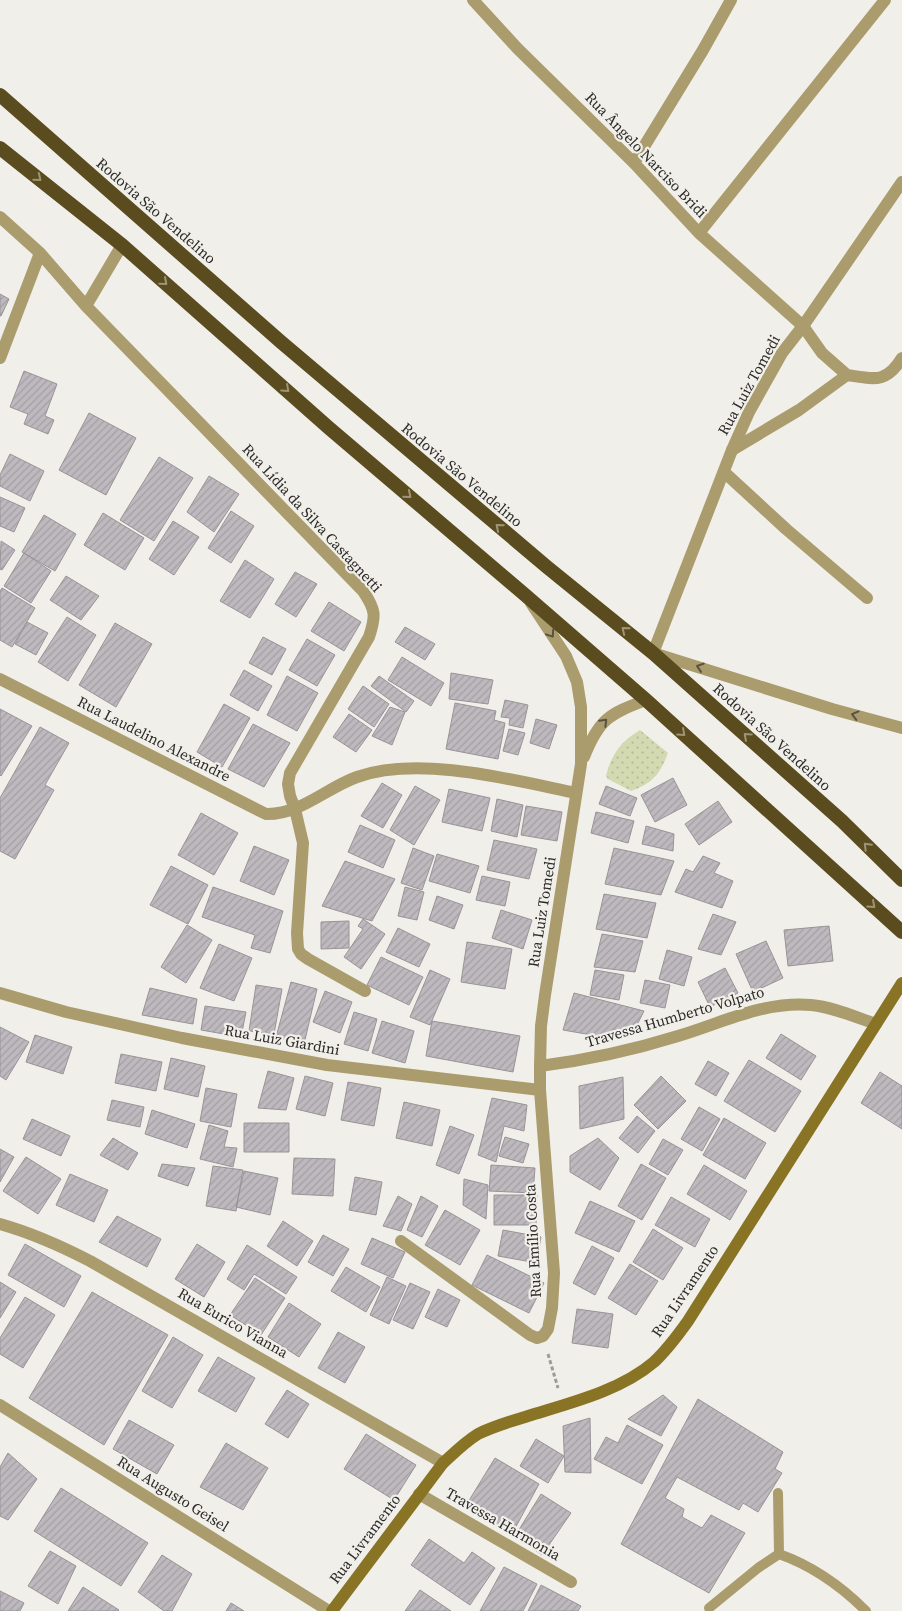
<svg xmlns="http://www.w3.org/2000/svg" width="902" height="1611" viewBox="0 0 902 1611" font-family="'Source Serif 4',serif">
<defs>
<pattern id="green-dots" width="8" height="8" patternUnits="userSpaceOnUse" patternTransform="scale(1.25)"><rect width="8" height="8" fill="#d3d9b1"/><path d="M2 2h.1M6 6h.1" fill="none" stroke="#b5ba98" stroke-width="1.8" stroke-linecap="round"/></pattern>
<pattern id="building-hatch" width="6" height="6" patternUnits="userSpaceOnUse" patternTransform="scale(1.25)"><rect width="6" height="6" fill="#beb9be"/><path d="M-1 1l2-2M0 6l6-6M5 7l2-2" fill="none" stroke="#a39fa3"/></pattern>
</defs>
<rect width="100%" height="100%" fill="#f1efe9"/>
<!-- green -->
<path fill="url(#green-dots)" d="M640,730L668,753C660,774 653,783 631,791L608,779L606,776C611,755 621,741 640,730Z"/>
<!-- building -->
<path fill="url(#building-hatch)" stroke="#989397" d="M0,294L9,299L1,316H0Z
M24,371L57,384L45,416L54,420L48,434L24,424L28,414L10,407Z
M89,413L136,438L106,495L59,470Z
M10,454L44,471L30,501L0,486V475Z
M159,457L193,478L154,541L120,520Z
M209,476L239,494L214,532L187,512Z
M0,497L25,508L14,532L0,526Z
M231,511L254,526L231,563L208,548Z
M103,513L144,538L125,570L84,545Z
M44,515L76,534L55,571L22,552Z
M173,521L199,537L174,575L149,559Z
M1,541L15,550L2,570L0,569Z
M24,553L51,571L31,603L4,586Z
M245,560L274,579L250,618L220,601Z
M295,572L317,584L296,617L275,604Z
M66,576L99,596L81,620L50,600Z
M2,588L35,608L12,647L0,640V591Z
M329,602L361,622L344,651L311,631Z
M67,617L96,635L68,681L38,662Z
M27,622L48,633L36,655L15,644Z
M115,623L152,644L116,707L79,685Z
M405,627L435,644L425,660L395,642Z
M263,637L286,649L272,675L249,663Z
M307,639L335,655L317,686L289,670Z
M402,657L444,683L431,706L388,680Z
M244,670L272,686L258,711L230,695Z
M451,673L493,680L488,704L449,699Z
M287,676L318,693L297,731L267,715Z
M379,676L414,701L406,712L371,686Z
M363,686L389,704L374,727L348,709Z
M505,700L528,705L523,728L509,725L510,718L501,717Z
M455,703L496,711L494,720L505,723L498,759L446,749Z
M224,704L250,718L222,767L197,752Z
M390,707L405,712L392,745L372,736Z
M0,709L32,726L1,776L0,775Z
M349,714L372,730L356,752L333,737Z
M536,719L557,725L549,749L530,743Z
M253,724L290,743L264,787L228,769Z
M40,727L69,743L45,785L54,790L15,859L0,851V798Z
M509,729L525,733L518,755L503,751Z
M673,778L687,805L655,822L641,795Z
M382,783L402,795L383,828L361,816Z
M415,786L440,800L414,845L390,830Z
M606,786L637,798L630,816L599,804Z
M449,789L490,798L482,831L442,822Z
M497,799L523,805L517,837L491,831Z
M718,801L732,822L699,845L685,824Z
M526,806L562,812L557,841L521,835Z
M596,812L634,821L628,843L591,833Z
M201,813L238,833L214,875L178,855Z
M360,825L395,840L383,868L348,852Z
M646,826L674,834L673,851L642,844Z
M494,840L537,849L529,879L487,870Z
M254,846L289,860L274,895L240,881Z
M413,848L434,856L422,890L401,883Z
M614,848L674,861L661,895L605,884Z
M437,854L479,866L470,893L429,881Z
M703,856L720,863L714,873L733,881L722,908L675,892L686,869L693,872Z
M345,861L395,879L372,921L322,906Z
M171,866L208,885L188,924L150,905Z
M482,876L510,882L505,906L476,900Z
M213,887L283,911L270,953L251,948L255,935L202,917Z
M405,887L424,892L417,920L398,916Z
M604,894L656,903L647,938L596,929Z
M437,896L463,905L454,929L429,920Z
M501,910L532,920L523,949L492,938Z
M713,914L736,922L721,955L698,949Z
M363,919L385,934L361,969L344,957L363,929L358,926Z
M349,921V948L321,949V922Z
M187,925L212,940L186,983L161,967Z
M829,926L833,961L788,966L784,930Z
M398,928L430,944L419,967L386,952Z
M602,934L643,941L635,972L594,967Z
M766,941L783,978L753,992L736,954Z
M467,942L512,949L505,989L461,982Z
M219,944L252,958L234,1001L200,988Z
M667,950L692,957L684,986L659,979Z
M381,957L423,977L409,1005L367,985Z
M725,968L738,993L710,1007L698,982Z
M430,970L450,979L430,1025L410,1017Z
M595,970L624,975L619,1000L590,995Z
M645,980L670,985L665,1008L640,1003Z
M291,982L317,989L304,1044L276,1037Z
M256,985L282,989L274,1034L249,1031Z
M150,988L197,999L193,1024L142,1015Z
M325,991L352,1002L340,1033L313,1022Z
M574,993L644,1011L633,1033L613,1029L609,1038L563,1030Z
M205,1006L246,1012L241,1037L201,1030Z
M354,1012L377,1019L368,1051L344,1044Z
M382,1021L414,1031L405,1063L372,1053Z
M432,1021L520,1036L513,1072L426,1056Z
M0,1027L29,1042L6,1080L0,1076Z
M781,1034L816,1056L801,1080L766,1058Z
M35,1035L72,1047L63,1074L26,1062Z
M121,1054L162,1062L156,1091L115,1083Z
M171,1058L205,1066L198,1097L164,1089Z
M749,1060L801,1091L775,1132L724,1101Z
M708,1061L729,1073L716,1096L695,1084Z
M268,1071L294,1078L286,1110L258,1108Z
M880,1072L902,1086V1129L861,1103Z
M305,1076L333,1083L325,1116L296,1109Z
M661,1076L686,1101L658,1129L634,1105Z
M623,1077L624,1119L580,1129L579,1086Z
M348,1082L381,1088L374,1126L341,1120Z
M206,1088L237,1094L231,1127L200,1121Z
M492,1098L527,1105L524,1131L504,1126L496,1162L478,1155Z
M112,1100L144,1107L140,1127L107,1120Z
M404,1102L440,1110L432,1146L396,1138Z
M699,1107L720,1119L702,1151L681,1139Z
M152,1110L195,1124L187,1148L145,1134Z
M637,1116L655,1131L638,1153L619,1138Z
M724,1118L766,1143L745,1179L703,1155Z
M32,1119L70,1136L61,1156L23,1139Z
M244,1123H289V1152H244Z
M209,1125L228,1131L224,1147L237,1148L233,1167L200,1159Z
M450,1126L474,1135L459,1174L436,1165Z
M505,1137L529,1144L523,1163L499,1156Z
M113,1138L138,1153L128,1170L100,1155Z
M598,1138L619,1158L600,1190L570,1172V1156Z
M663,1139L683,1150L668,1175L649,1164Z
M0,1149L14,1157L0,1182Z
M26,1157L61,1179L38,1214L3,1191Z
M294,1158L335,1159L333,1196L292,1194Z
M162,1164L195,1168L188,1186L158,1176Z
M641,1164L666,1178L642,1220L618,1206Z
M491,1165L535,1168L533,1193L489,1191Z
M704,1165L747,1191L730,1220L687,1194Z
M213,1166L243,1170L236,1211L206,1206Z
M244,1171L278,1178L270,1215L236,1207Z
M70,1174L108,1190L94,1222L56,1205Z
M355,1177L382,1182L376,1215L349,1210Z
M464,1179L488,1185L486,1219L463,1205Z
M494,1195H537L536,1225H494Z
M398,1196L412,1204L401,1231L383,1226Z
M421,1196L438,1206L422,1237L407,1230Z
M671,1197L710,1219L695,1247L655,1225Z
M590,1201L635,1221L619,1252L575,1233Z
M445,1210L480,1230L460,1265L425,1245Z
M117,1216L161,1239L147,1267L99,1242Z
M283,1221L313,1241L297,1266L267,1246Z
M653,1229L683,1248L663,1280L633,1262Z
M503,1230L541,1237L537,1263L498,1256Z
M323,1235L349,1249L333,1276L308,1262Z
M372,1238L405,1252L393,1278L361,1264Z
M25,1244L81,1276L64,1307L8,1275Z
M197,1244L225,1262L204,1297L175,1279Z
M247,1245L297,1277L286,1294L254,1274L244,1290L227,1279Z
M592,1246L614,1258L595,1295L573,1283Z
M487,1255L544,1283L529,1313L472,1285Z
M630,1264L658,1281L636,1315L608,1298Z
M346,1267L380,1287L366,1312L331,1291Z
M387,1277L406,1286L389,1324L370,1315Z
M255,1278L285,1298L261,1335L230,1315Z
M0,1282L16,1292L0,1318Z
M410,1283L430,1292L413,1329L393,1320Z
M438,1289L460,1300L447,1327L425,1317Z
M92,1292L168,1335L104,1445L29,1398Z
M25,1297L55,1315L23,1368L0,1354V1338Z
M289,1303L321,1324L299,1357L268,1337Z
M577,1309L613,1314L608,1348L572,1343Z
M338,1332L365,1347L345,1383L318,1368Z
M173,1337L203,1355L172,1408L142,1391Z
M218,1357L255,1378L236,1412L198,1391Z
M287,1390L309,1404L288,1438L265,1424Z
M663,1395L677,1407L661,1436L628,1419Z
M698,1399L783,1452L775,1469L782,1473L758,1512L743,1503L739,1510L677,1477L665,1498L684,1509L682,1517L702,1528L711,1515L745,1533L709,1593L621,1544Z
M590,1418L591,1473L565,1472L563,1426Z
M129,1420L174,1445L157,1474L113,1449Z
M627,1425L663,1445L642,1484L594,1459L606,1437L618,1443Z
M366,1434L416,1465L394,1500L344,1469Z
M536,1439L564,1456L548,1483L520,1466Z
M226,1443L268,1468L243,1510L200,1487Z
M8,1453L37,1479L8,1520L0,1516V1467Z
M495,1458L539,1484L512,1534L465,1507Z
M61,1488L148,1543L121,1586L34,1531Z
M541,1494L571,1513L542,1555L515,1536Z
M429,1539L464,1563L472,1552L495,1568L470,1605L411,1565Z
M50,1551L76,1566L58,1604L28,1586Z
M162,1555L192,1574L172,1611H164L138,1592Z
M504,1567L537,1584L523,1611H480Z
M541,1585L581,1606L578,1611H528Z
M83,1587L119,1610L118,1611H68Z
M420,1590L451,1611H405Z
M0,1591L24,1603L20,1611H0Z
M231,1603L244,1611H226Z"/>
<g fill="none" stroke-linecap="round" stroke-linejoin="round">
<!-- path -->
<path stroke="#9e9c98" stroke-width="3" stroke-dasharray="4 2.5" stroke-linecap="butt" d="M548,1354L558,1388"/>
<!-- service -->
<path stroke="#ab9c6d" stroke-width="10" d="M778,1493L779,1554
M709,1608L758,1568L779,1554C813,1566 841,1586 866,1611"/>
<!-- minor -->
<path stroke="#ab9c6d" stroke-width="12" d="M473,0L517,48L634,163L699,233L803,326L822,353L847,375
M634,163L703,50L731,0
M0,217L40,253L86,306L363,591C376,610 376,616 369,637L290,773L288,784L290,796L295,809L303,843L297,933L298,949L301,954L308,959L365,991
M699,233L885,0
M86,306L122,245
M0,358L40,253
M732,450L799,410L847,375C874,379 886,384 902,358
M724,472L786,529L867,598
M0,679L266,814C300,815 326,788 357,777C419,755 513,780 576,793
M0,993L66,1012L182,1038L327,1065L540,1090V1066
M0,1224C32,1233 61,1246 90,1261L443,1463
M401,1241L530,1335L537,1338L543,1336L548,1329L552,1308L554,1273L540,1090
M0,1405L329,1611
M419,1494L571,1582"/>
<!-- tertiary -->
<path stroke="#ab9c6d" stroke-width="12" d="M902,182L803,326L782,353L749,412L732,450L653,653L832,709L902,728
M531,603L566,656L577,682L581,707V764L545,995L541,1026L540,1066C587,1060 633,1050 678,1036C722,1023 763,1001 811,1005C833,1007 855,1017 876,1024
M584,757C599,719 609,714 646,700"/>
<!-- secondary -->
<path stroke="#897324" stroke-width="12" d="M332,1611L443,1463C454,1453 465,1442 478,1434C494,1426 512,1421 528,1416C570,1403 620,1391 654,1362C667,1350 678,1335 688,1321L902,983"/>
<!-- trunk -->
<path stroke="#5a4c1e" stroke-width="14" d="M0,95L281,342L547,567L653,653L842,821L902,880
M0,148L122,245L329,428L524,594L646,700L902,932"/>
</g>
<!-- one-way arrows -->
<defs><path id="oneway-chevron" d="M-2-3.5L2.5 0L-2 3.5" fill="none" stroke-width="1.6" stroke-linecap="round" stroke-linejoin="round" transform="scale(1.25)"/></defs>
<g stroke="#9e9579">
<use href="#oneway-chevron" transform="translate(38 178) rotate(39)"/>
<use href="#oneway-chevron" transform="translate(164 282) rotate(41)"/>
<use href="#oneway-chevron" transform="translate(286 389) rotate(42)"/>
<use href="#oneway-chevron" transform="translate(408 495) rotate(40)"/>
<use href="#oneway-chevron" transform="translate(499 527) rotate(-140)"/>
<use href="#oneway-chevron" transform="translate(625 630) rotate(-141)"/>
<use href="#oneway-chevron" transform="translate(682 733) rotate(42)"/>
<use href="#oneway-chevron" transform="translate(747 736) rotate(-138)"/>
<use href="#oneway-chevron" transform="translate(867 846) rotate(-135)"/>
<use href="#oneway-chevron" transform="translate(872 905) rotate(42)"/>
</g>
<g stroke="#585341">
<use href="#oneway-chevron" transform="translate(551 634) rotate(56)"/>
<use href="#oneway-chevron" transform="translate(700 667) rotate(-162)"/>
<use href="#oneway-chevron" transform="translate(855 715) rotate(-165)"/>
<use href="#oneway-chevron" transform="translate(604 722) rotate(-45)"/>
</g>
<g text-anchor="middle" stroke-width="4.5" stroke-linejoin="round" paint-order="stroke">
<!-- street labels -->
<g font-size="15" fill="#2c2b29" stroke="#f1efe9">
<text transform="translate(646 155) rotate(46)" y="5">Rua Ângelo Narciso Bridi</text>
<text transform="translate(156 211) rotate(41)" y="5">Rodovia São Vendelino</text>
<text transform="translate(749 385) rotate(-61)" y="5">Rua Luiz Tomedi</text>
<text transform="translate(462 475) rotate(40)" y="5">Rodovia São Vendelino</text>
<text transform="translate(312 518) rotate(47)" y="5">Rua Lídia da Silva Castagnetti</text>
<text transform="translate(772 737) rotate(42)" y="5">Rodovia São Vendelino</text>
<text transform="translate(154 739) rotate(27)" y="5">Rua Laudelino Alexandre</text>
<text transform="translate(542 912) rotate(-81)" y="5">Rua Luiz Tomedi</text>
<text transform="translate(675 1017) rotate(-16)" y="5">Travessa Humberto Volpato</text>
<text transform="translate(282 1040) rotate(10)" y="5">Rua Luiz Giardini</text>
<text transform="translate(533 1241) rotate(-93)" y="5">Rua Emílio Costa</text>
<text transform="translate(685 1291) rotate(-56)" y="5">Rua Livramento</text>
<text transform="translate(233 1323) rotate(30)" y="5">Rua Eurico Vianna</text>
<text transform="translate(173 1494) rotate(32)" y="5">Rua Augusto Geisel</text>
<text transform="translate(503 1524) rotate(30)" y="5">Travessa Harmonia</text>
<text transform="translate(365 1539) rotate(-53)" y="5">Rua Livramento</text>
</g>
</g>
</svg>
